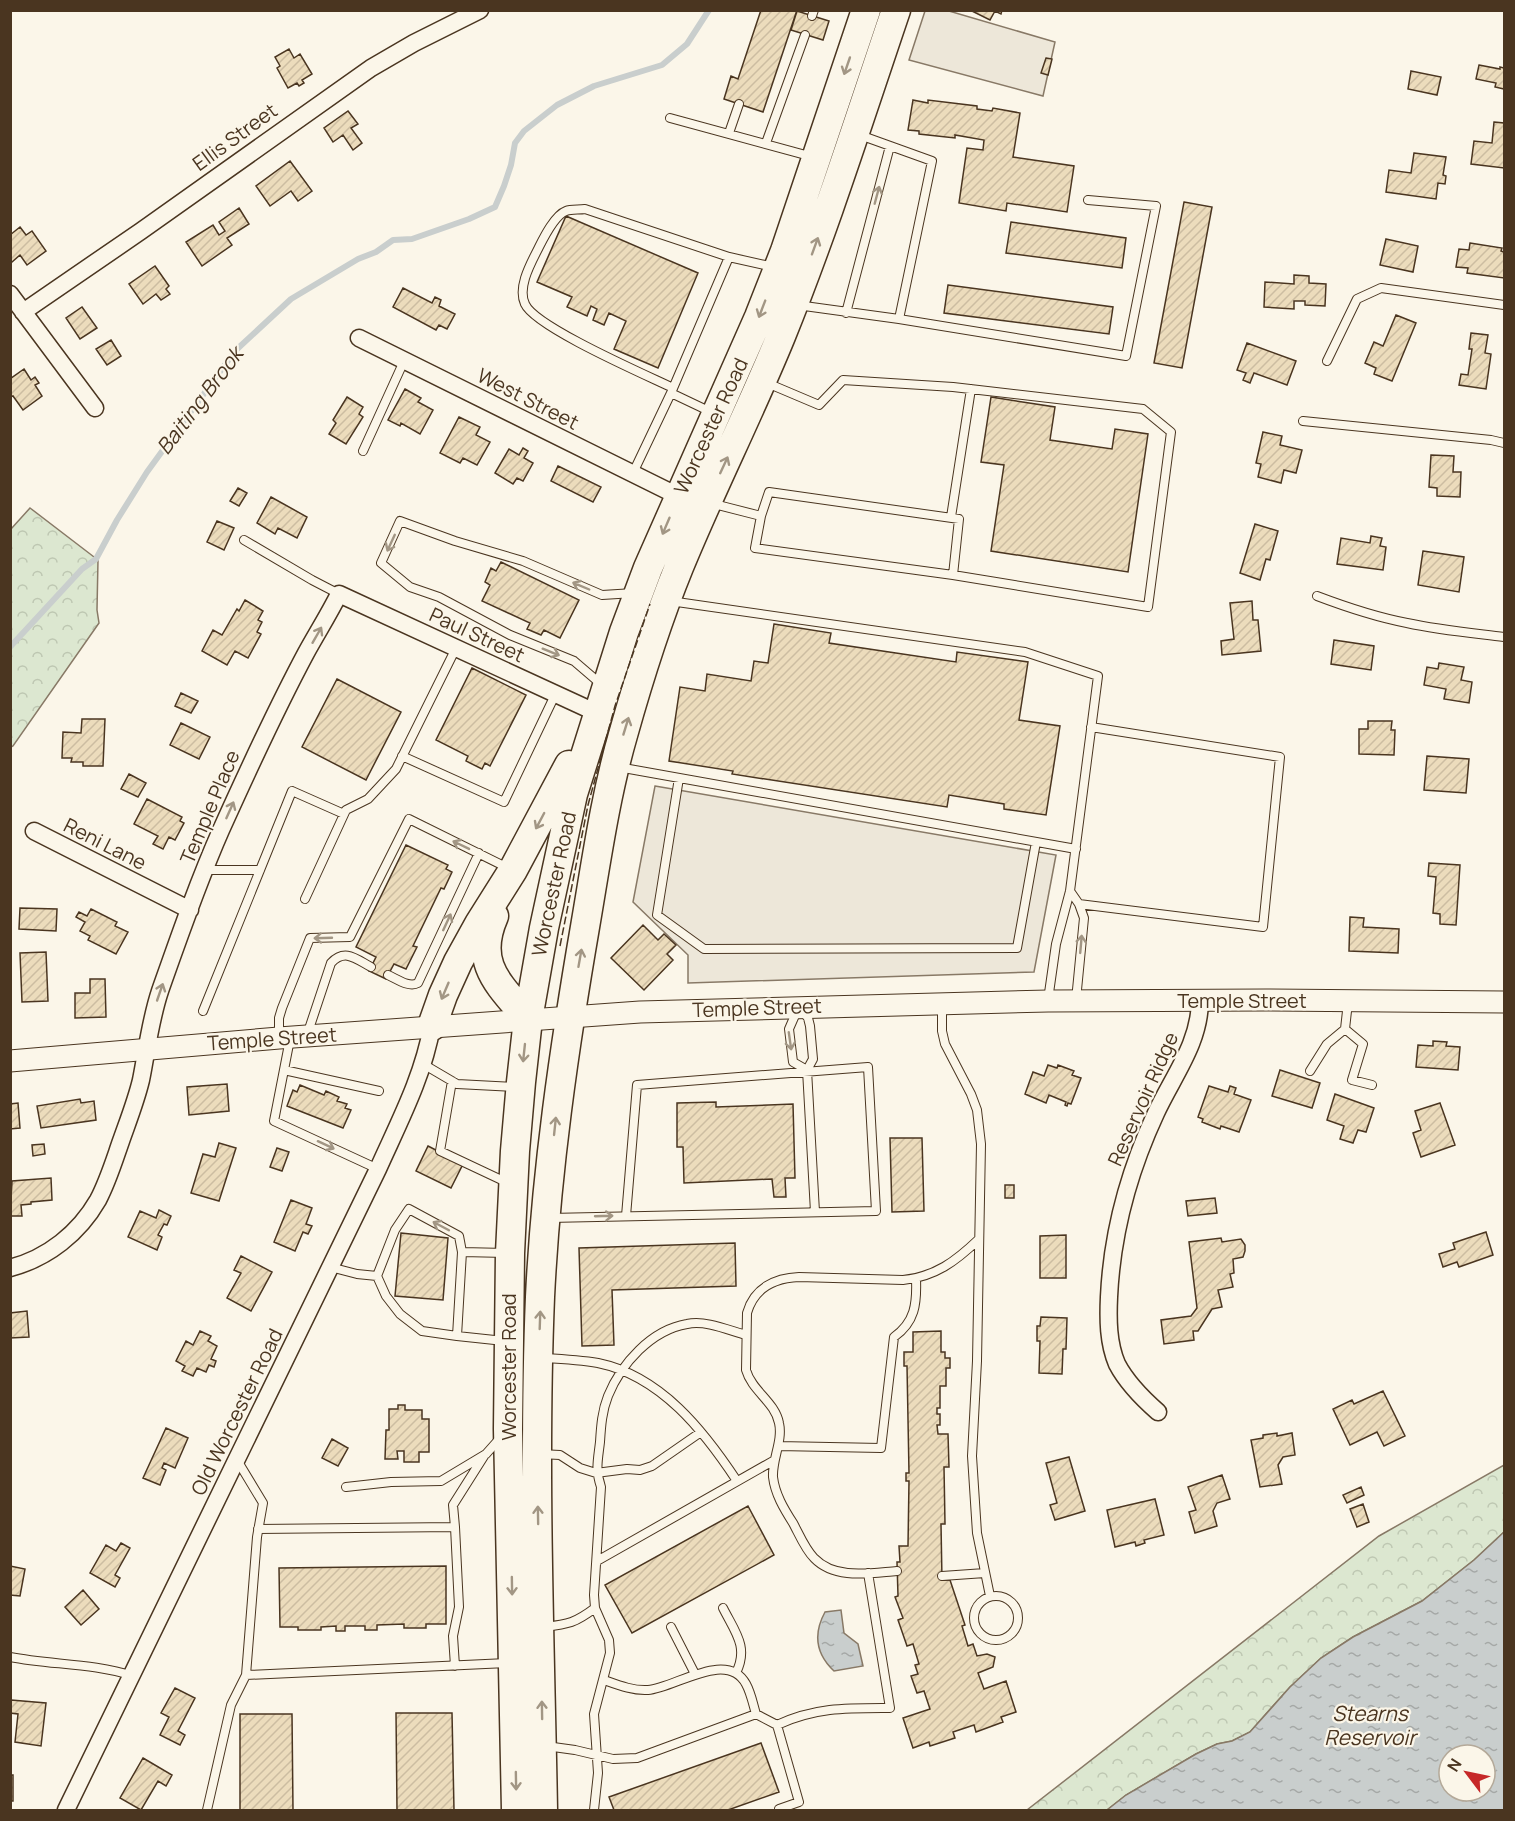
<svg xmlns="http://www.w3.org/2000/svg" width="1515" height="1821" viewBox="0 0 1515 1821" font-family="Manrope,sans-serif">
<defs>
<pattern id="forest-crowns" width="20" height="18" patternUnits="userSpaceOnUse" patternTransform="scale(1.5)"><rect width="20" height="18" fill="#dce7d0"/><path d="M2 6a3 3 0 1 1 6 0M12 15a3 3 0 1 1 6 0" fill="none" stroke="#bec7b2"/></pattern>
<pattern id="water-ripples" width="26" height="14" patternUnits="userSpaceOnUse" patternTransform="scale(1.5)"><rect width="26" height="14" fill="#c9cecd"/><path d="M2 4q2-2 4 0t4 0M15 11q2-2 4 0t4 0" fill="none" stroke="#a5a8a6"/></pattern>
<pattern id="building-hatch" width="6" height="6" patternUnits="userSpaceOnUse" patternTransform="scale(1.5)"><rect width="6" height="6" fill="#ecdcbc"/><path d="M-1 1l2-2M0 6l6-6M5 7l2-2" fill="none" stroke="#ccbda1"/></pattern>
</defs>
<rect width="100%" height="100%" fill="#fbf6e9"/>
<!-- forest -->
<path fill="url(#forest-crowns)" stroke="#887966" stroke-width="1.5" d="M30,508L98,560L97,610L99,623L13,746L11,747V529Z
M1504,1465V1532L1474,1560L1422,1601L1353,1637L1321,1658L1290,1687L1250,1732L1232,1741L1217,1744L1196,1754L1126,1795L1107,1810H1027L1379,1536Z"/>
<!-- parking -->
<path fill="#ede7d9" stroke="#887966" stroke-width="1.5" d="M925,11H949L1055,42L1043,96L909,60Z
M655,786L1056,855L1034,972L688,983V955L633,902Z"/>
<!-- water -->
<path fill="url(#water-ripples)" stroke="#887966" stroke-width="1.5" fill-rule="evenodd" d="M1504,1532V1810H1107L1126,1795L1196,1754L1217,1744L1232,1741L1250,1732L1290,1687L1321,1658L1353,1637L1422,1601L1474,1560ZM1449,1755H1485V1791H1449Z
M841,1610L844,1633L858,1644L863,1666L834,1671C816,1654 813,1634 825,1612Z"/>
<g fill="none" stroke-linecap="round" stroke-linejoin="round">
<!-- stream -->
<path stroke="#c9cecd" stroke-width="6" d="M10,647L82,569L96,559L117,520L147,472L235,351L291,299L358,259L376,252L393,240L412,239L469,219L495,207L504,186L511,165L515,143L524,131L557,105L594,86L662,65L687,44L709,10"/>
</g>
<!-- building -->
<path fill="url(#building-hatch)" stroke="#4a3520" stroke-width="1.5" d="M761,10H797L763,112L724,99L731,76L738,79Z
M970,10H1002L1001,14L995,11L990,20Z
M797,11L829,21L823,40L791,30Z
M289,49L294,58L300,54L312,74L302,80L304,83L299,86L297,83L288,88L277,68L280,66L275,57Z
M1046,58L1052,59L1048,75L1041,73Z
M1479,65L1500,69V67L1504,68V89L1495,87L1496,83L1476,79Z
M1411,71L1441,77L1437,95L1408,89Z
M913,100L928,103V100L977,106V109L992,111L993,108L1020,113L1013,157L1074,166L1067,212L1007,203L1006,211L959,203L967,148L983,150L984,140L955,135V138L919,134V131L908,130Z
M348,111L358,124L351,128L362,143L353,150L343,135L333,142L324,128Z
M1494,122L1504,123V168L1471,164L1474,141L1492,143Z
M1414,153L1446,157L1443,175L1446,176L1445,184L1438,183L1436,199L1386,192L1389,170L1411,173Z
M290,161L312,191L298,201L291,191L270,206L256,186Z
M1184,202L1212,207L1182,368L1154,363Z
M239,208L249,224L227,238L232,245L202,266L186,242L213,225L219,235L225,231L219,222Z
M566,216L698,273L658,368L614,349L626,321L609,313L604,325L593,320L597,309L591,306L587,316L567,307L572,297L537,282Z
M1011,222L1126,238L1122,268L1006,253Z
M20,227L26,235L32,231L46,251L27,265L20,255L12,262L10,260V235Z
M1386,239L1418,246L1413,272L1380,265Z
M1470,243L1502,248L1501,251L1504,252V278L1467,273L1468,268L1456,267L1459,249L1469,250Z
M155,266L169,286L166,289L170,294L161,300L156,294L143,304L129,284Z
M1294,275L1309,276V283L1326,284L1325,306L1305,305V301H1294V309L1264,307L1265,282L1294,284Z
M948,285L1113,307L1109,334L944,313Z
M403,288L432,303L435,297L441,300L439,306L455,314L447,329L439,325L436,330L393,307Z
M82,307L97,328L80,339L66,318Z
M1396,315L1416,323L1392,381L1374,374L1376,368L1365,363L1374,342L1383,346Z
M1471,333L1488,335L1485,353L1491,354L1486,389L1459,385L1461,374L1468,375L1472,349H1469Z
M111,340L121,356L107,365L96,349Z
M1247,343L1296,361L1287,385L1254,373L1250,383L1243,380L1246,373L1237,370Z
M24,369L31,380L35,377L39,383L35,385L42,396L23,410L13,396L10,397V379Z
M405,389L421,398L418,402L433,410L420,434L401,423L400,426L388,420Z
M347,397L363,407L359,414L363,417L346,444L329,434L336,423L333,420Z
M991,397L1055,407L1050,440L1112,449L1115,429L1148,434L1128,572L991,551L1004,465L981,462Z
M459,417L480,427L476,435L490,442L477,465L463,458L460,463L440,453Z
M1263,432L1282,436L1280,445L1302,450L1296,473L1284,470L1281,483L1258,477L1261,464L1256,463Z
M523,448L528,451L524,458L533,463L523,481L517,478L513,484L495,473L509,449L519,455Z
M1431,455L1454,456L1453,472H1461L1460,497L1437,496V488L1429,487Z
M558,466L601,487L593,502L551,481Z
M238,488L247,493L239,506L230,501Z
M271,497L307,517L297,538L278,528L275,534L257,523Z
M217,521L234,528L224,550L207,542Z
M1255,524L1278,531L1270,560L1266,559L1260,580L1240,573Z
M1371,536L1382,538L1380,546L1386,547L1383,570L1337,564L1341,538L1370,543Z
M1423,551L1464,557L1459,592L1418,585Z
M501,562L579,600L560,638L544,630L541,635L527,629L530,623L482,601L490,585L485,582L491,568L496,571Z
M245,600L263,611L258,620L262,622L257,632L261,634L248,658L235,651L227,665L202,651L213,630L222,635L237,609L239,611Z
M1252,601L1253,620H1258L1261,651L1222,655L1221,641L1234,639L1230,603Z
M774,624L831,633L829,643L956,662L957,652L1028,662L1019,720L1060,726L1046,815L1004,809V804L949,795L947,807L732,774L733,771L669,761L680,687L705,691L707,674L751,681L754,661L768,663Z
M1334,640L1374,646L1371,670L1331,664Z
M1439,663L1464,667L1461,680L1472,682L1469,703L1444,699L1446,689L1424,685L1427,667L1438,669Z
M472,668L526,695L490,766L485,763L482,769L466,761L468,756L436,740Z
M337,679L401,712L366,780L302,747Z
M181,693L198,701L191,713L175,706Z
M82,719H105L103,766H83V762H71L72,758H62L63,732L81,733Z
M1368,721H1392L1391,730H1395L1394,755L1359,754V729H1368Z
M181,723L210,737L199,759L170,745Z
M1427,756L1469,759L1466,793L1424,790Z
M129,774L146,783L138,797L121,789Z
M147,799L182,817L180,821L184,823L175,840L169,837L163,849L153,844L158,836L134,824Z
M406,845L448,865L446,869L452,872L444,889L441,888L413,946L417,947L406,969L394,964L386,979L369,971L376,957L356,947Z
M1429,863L1460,865L1456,925L1440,924V914L1433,913L1436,877L1428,876Z
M20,908L57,909L56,931L19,929Z
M91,909L117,922L115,926L128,932L116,954L88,940L90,936L80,931L85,922L76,917L79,912L87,916Z
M1350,917L1364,918L1363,927L1399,929L1398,953L1349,951Z
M643,925L658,940L664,934L676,945L667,954L673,960L644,990L611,958Z
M46,952L48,1001L22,1002L20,953Z
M90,979H105L106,1017L75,1018V993H90Z
M1433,1041L1447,1042L1446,1046L1460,1047L1458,1070L1416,1067L1418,1045L1433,1046Z
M1048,1065L1057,1068L1058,1065L1074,1071L1072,1075L1081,1078L1071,1104L1068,1103L1067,1106L1065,1105L1066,1102L1049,1095L1046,1103L1025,1094L1033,1072L1044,1076Z
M1280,1070L1320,1083L1312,1108L1272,1096Z
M227,1084L229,1111L189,1115L187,1087Z
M300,1085L324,1095L326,1091L339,1097L337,1101L347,1104L345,1108L351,1110L343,1128L287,1106L293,1090L297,1092Z
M1209,1086L1228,1092L1230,1086L1236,1088L1234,1094L1251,1100L1239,1132L1221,1126L1220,1129L1202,1122L1203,1119L1198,1117Z
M1335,1094L1374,1108L1366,1132L1358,1130L1353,1143L1340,1139L1344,1126L1327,1120Z
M80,1099L81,1103L94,1101L96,1120L41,1128L37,1106Z
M716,1102V1107L793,1104L795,1178H785L786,1197H774L772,1179L684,1183L683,1147H677V1103Z
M18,1103L20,1128L10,1129V1104Z
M1440,1103L1455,1145L1421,1157L1413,1133L1421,1130L1415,1111Z
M890,1138H922L924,1211L892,1212Z
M219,1143L236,1148L219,1201L191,1193L203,1154L215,1157Z
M44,1144L45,1154L33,1156L32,1145Z
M428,1146L463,1164L451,1188L416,1171Z
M277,1148L289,1152L282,1171L270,1167Z
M51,1178L52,1200L31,1202V1204L21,1205L22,1216H10L12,1181Z
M1005,1185H1014V1198H1005Z
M1215,1198L1217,1213L1188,1216L1186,1201Z
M291,1200L312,1208L306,1224L312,1226L308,1234L303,1232L295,1251L274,1242Z
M159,1210L171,1216L167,1225L164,1224L158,1235L162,1237L157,1250L128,1237L140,1211L156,1218Z
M1486,1232L1493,1255L1459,1267L1457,1262L1443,1267L1439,1254L1455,1249L1453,1243Z
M401,1233L448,1238L443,1300L395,1296Z
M1066,1235V1278H1040V1236Z
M1221,1238L1222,1242L1241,1239L1245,1245V1251L1243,1257L1233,1259L1234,1273L1230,1274L1233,1287L1218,1290L1222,1307L1212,1309L1198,1331H1193L1194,1340L1164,1344L1161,1320L1191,1316L1197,1308L1189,1242Z
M735,1243L736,1286L612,1290L614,1345L582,1346L579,1248Z
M241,1256L272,1272L251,1311L227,1298L241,1273L234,1270Z
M27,1311L29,1337L10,1338V1313Z
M1041,1317L1067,1318L1066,1349H1063L1062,1374L1039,1373L1040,1341H1037V1326H1040Z
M200,1331L211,1336L208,1341L217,1346L211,1359L216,1361L214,1367L209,1365L206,1372L197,1368L193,1376L182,1371L185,1366L176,1361L186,1341L193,1345Z
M941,1331V1352H945V1358H950V1368H946V1386H940V1408H937V1414H940V1425H937L938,1434H948L949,1467H944L945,1524H941L942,1580H950L965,1625L962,1626L968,1646L973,1644L977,1656L987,1654L995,1657L993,1667L978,1673L984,1689L1006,1681L1016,1712L1001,1717L1003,1722L976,1732L974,1725L953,1732L955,1738L930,1746L929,1742L913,1748L903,1718L930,1709L924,1691L917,1693L911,1676L918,1674L915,1665L919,1664L913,1644L907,1646L898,1620L903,1618L895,1597L898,1596L897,1562H900L899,1546H908L909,1481H906V1473H909L907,1366H904V1352H913V1332Z
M1383,1391L1405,1436L1384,1446L1377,1432L1350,1445L1333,1409L1352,1400L1354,1404Z
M398,1405H405V1410H422V1419H429V1452H419V1462H404V1451H397L398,1459H385L386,1430H389V1409H398Z
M166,1428L188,1438L175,1468L164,1463L162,1468L166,1470L160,1485L143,1478Z
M1277,1433V1436L1292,1433L1295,1455L1283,1457L1278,1465L1282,1484L1260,1487L1251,1440L1263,1438V1435Z
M332,1439L348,1448L338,1466L322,1458Z
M1069,1457L1085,1511L1055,1520L1050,1505L1057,1503L1046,1463Z
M1222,1475L1230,1499L1217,1503L1213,1511L1217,1526L1195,1533L1189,1512L1196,1510L1188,1487Z
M1361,1487L1364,1495L1347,1503L1343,1495Z
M1155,1499L1164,1535L1144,1540L1145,1543L1136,1546L1135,1542L1115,1547L1107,1510Z
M1363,1504L1369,1522L1357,1527L1350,1509Z
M748,1506L774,1555L632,1633L605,1585Z
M121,1543L130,1548L115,1575L120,1578L115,1587L90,1573L106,1545L116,1551Z
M10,1566L25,1569L20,1596L10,1595Z
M446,1566V1624H426V1628H404V1624L377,1625V1630H365V1626H345V1631H336V1626L321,1627V1630H298V1627H280L279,1568Z
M83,1590L99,1609L81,1625L65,1607Z
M175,1688L195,1698L178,1731L185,1735L180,1745L160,1735L169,1717L161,1713Z
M11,1700L46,1703L41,1746L15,1742L18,1714L10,1713Z
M396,1713H452L454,1810H397Z
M240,1714H292L293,1810H240Z
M761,1743L779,1792L728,1810H614L609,1797Z
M143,1758L172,1775L166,1786L158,1781L141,1810L120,1798Z
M10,1775H13V1801H10Z"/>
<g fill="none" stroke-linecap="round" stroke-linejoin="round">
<defs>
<path id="service" d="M812,16L814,10
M670,118L813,157
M729,133L739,104
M766,143L805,35
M797,305L899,319L932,161L857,134
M846,313L890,146
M899,319L1126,356L1156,206L1088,200
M1327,361L1357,299L1381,288L1504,305
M673,388C646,375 535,327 525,304C517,287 531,263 539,247C544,237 555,215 566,211C571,209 579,210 585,209L729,257
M671,393L729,257L774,267
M1303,421L1491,440L1504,443
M363,451L404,361
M632,475L671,393L711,412
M710,503L761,516L755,548L953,575L1148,607L1171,432L1143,409L953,387L843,380L819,405L767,383
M761,516L769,492L959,519L953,575
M951,517L971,389
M244,540L312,580L339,594
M1317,596C1346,607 1376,617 1407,623C1439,630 1472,633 1504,637
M670,601L1025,652L1098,676L1070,891L1056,944L1048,1000
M602,685L574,661L510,635L439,597L410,587L381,563L400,521L455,541L523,561L602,595L634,593
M402,756L504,802L555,695
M618,767L1076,849
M679,778L657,915L704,949L1017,948L1036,842
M205,870H260
M1070,891L1079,904L1084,918L1076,1000
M305,899L346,810L368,799L396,769L456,648
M1079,904L1263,927L1280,757L1091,727
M388,975C397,979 409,988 418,983L479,853
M1348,1002L1345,1029L1363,1044L1352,1080L1372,1085
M942,1004V1031L945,1044L971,1094L977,1110L981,1144L977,1361L972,1456L977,1533L990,1596
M203,1011L292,791L344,814
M307,1035L331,963C345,948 356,959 371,967
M279,1038V1018L282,1008L310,938L350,937L409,819L510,869
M290,1039L274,1121L378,1169
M423,1064L457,1084L516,1087
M284,1070L379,1091
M807,1070L793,1062L789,1029L799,1006L808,1018L810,1026L813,1059L807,1070L815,1212
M1310,1071L1327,1044L1345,1029
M452,1081L440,1151L508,1183
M549,1218L876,1211L868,1067L637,1085L626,1216
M330,1267L357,1274L377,1276L395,1230L409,1209L459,1236L462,1252
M377,1276L386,1296L400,1314L422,1331L457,1336
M504,1341L457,1336L462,1252L506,1253
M543,1358C561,1359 580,1360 598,1363C661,1376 704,1431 737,1481
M778,1446L881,1448L894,1337C915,1322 917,1304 916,1279
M540,1454L560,1455L580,1468L596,1473L627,1469L640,1470L652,1466L701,1432
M237,1460L263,1503L257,1537L246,1675L507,1663
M346,1487L391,1482L441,1481L486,1454L502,1436
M455,1527L453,1505L484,1456
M258,1529L455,1527L459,1607L453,1636L455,1666
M597,1561L773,1461
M897,1571C870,1573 835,1580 814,1558C805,1549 799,1534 793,1523C784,1509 775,1494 773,1477C772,1459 783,1441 779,1423C775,1402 752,1391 746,1370L747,1313C754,1288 775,1278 799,1277L903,1280C935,1277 956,1261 979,1239
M942,1576L985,1573
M974 1618a22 22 0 1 1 44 0a22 22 0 1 1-44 0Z
M723,1608C735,1632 749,1647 736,1673
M544,1627C569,1624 575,1623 595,1608
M671,1627L695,1674
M10,1657C51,1665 93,1663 133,1676
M604,1680C618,1685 633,1691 648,1690C675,1688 727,1649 746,1684C751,1693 753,1704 756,1714
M777,1725C816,1707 848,1708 890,1708L868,1573
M546,1746L575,1750L613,1759L637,1758L756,1714L777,1725L799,1802L779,1809
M207,1810L231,1705L246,1675
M594,1810L598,1773L594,1714L610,1653L609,1640L595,1608L594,1595L601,1487C595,1469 598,1460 600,1442C601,1426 602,1411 608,1396C621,1364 651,1330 687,1324C706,1320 728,1330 746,1335"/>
<path id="minor" d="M10,294L95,408
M23,312L141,231L371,68L414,43L480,10
M359,338L678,496
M34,831L190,910
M10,1268C48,1258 79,1233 98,1200C108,1181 114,1161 121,1141C128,1121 136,1101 141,1080C147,1050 150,1021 160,991C179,937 198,882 221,830C248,770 275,711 306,653C317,633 329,614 339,594L597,713
M1158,1412C1142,1398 1127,1383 1117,1364C1108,1343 1108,1319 1109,1297C1112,1232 1129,1171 1156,1113C1173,1076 1200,1043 1200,1000
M66,1810L378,1169C399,1122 423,1077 432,1026"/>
<path id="tertiary" d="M10,1061L279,1038L640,1012L1048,1001L1267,1000L1504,1002"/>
<path id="trunk" d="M494,916C473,964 499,984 528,1019
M432,1026L443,995L458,962L479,924L513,870L569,765
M516,1810L508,1429L510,1253L515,1151L521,1082L528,1019L544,928L573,794L624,632L648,568L759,317L785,251L866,10
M543,1810C540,1640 533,1468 540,1297C546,1173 564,1049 585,927C596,863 605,797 623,735C639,678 657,621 679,567C711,489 749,414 781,336C824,230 859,119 896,10"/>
</defs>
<!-- service casing -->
<use href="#service" stroke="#4a3520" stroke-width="10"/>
<!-- minor casing -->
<use href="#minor" stroke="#4a3520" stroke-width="19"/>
<!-- tertiary casing -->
<use href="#tertiary" stroke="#4a3520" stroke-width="23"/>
<!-- trunk casing -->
<use href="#trunk" stroke="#4a3520" stroke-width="31"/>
<!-- service -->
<use href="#service" stroke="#fbf6e9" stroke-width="8"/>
<!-- minor -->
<use href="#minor" stroke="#fbf6e9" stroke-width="16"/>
<!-- tertiary -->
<use href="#tertiary" stroke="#fbf6e9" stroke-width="21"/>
<!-- trunk -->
<use href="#trunk" stroke="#fbf6e9" stroke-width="28"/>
<!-- fence -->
<path stroke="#4a3520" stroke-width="1.5" stroke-dasharray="8 3" stroke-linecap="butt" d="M560,946L588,805L615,706L650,604"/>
</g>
<!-- one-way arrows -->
<defs><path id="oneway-shaft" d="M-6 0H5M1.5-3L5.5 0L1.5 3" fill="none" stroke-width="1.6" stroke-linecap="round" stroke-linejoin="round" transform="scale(1.5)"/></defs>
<g stroke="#a29684">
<use href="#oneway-shaft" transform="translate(847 66) rotate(109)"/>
<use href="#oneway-shaft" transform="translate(877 195) rotate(-75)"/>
<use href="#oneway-shaft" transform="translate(815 246) rotate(-70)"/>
<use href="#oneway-shaft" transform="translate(762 309) rotate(111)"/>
<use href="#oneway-shaft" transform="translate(724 465) rotate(-65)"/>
<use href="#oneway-shaft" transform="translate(666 526) rotate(113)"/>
<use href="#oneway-shaft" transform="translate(391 543) rotate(115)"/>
<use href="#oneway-shaft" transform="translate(581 586) rotate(-157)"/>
<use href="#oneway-shaft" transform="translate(317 635) rotate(-60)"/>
<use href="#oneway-shaft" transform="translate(551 652) rotate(22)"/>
<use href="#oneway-shaft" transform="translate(626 726) rotate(-73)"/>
<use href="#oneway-shaft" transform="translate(230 810) rotate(-66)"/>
<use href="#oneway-shaft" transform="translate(540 821) rotate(118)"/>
<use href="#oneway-shaft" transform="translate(461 845) rotate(-154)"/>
<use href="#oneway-shaft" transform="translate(447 922) rotate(-65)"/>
<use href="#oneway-shaft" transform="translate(323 938) rotate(178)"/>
<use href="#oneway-shaft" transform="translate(1081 944) rotate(-85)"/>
<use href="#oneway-shaft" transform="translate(580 958) rotate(-80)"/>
<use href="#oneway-shaft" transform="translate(445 991) rotate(113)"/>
<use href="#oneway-shaft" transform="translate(160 992) rotate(-71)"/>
<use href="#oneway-shaft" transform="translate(790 1041) rotate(82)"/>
<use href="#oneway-shaft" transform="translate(524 1053) rotate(96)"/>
<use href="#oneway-shaft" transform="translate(555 1126) rotate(-84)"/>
<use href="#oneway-shaft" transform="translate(326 1145) rotate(25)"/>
<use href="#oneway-shaft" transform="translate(604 1216) rotate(-2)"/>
<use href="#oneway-shaft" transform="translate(441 1226) rotate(-152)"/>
<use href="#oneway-shaft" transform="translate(540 1320) rotate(-88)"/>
<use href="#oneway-shaft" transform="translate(538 1515) rotate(-91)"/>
<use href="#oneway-shaft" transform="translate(512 1586) rotate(89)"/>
<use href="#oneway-shaft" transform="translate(542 1710) rotate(-91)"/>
<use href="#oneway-shaft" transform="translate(516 1781) rotate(89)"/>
</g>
<g text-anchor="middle" stroke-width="4.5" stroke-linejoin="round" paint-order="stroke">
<!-- street labels -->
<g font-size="20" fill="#4a3520" stroke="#fbf6e9">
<text transform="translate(235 137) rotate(-36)" y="7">Ellis Street</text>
<text transform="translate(528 399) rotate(27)" y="7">West Street</text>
<text transform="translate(711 426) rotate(-65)" y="7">Worcester Road</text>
<text transform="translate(477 635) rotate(25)" y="7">Paul Street</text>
<text transform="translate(210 807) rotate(-67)" y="7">Temple Place</text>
<text transform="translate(105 844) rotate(27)" y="7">Reni Lane</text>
<text transform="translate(554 884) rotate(-78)" y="7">Worcester Road</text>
<text x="1242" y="1008">Temple Street</text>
<text transform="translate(757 1008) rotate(-2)" y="7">Temple Street</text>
<text transform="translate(272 1039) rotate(-4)" y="7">Temple Street</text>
<text transform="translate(1143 1099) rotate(-66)" y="7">Reservoir Ridge</text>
<text transform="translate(509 1367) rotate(-90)" y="7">Worcester Road</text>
<text transform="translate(237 1412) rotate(-64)" y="7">Old Worcester Road</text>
</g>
<!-- water labels -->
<g font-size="21" font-style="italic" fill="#4a3520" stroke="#fbf6e9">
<text transform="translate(200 401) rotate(-53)" y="7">Baiting Brook</text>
<text x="1370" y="1721">Stearns<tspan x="1370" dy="24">Reservoir</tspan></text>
</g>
</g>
<!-- border -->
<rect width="1515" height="1821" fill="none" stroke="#4a3520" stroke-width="24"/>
<!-- north arrow -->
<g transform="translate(1467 1773) rotate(302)"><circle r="28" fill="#fbf6e9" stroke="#b4a999" stroke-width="1.5"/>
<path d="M0-4.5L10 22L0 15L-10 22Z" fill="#c62828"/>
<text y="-9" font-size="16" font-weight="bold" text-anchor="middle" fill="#4a3520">N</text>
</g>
</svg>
